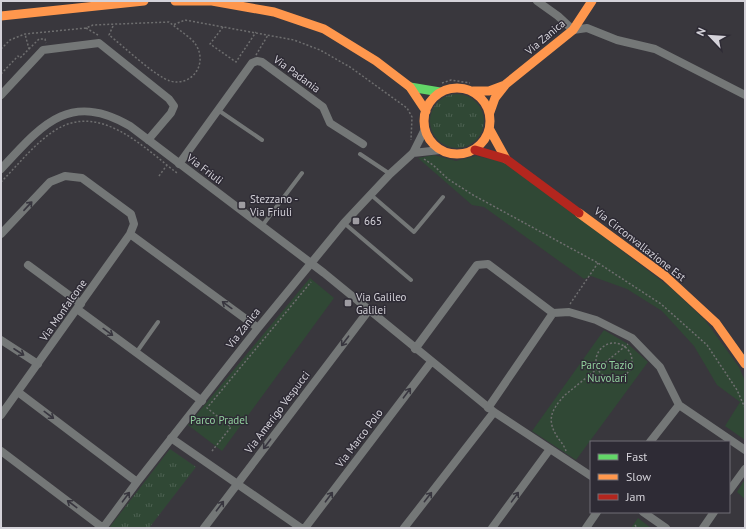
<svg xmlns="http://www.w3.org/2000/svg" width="746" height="529" viewBox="0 0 746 529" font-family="'PT Sans',sans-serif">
<defs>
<pattern id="grass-tufts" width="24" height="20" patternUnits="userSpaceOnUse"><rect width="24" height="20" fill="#304835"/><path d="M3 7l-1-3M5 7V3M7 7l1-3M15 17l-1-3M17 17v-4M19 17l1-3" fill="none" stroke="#4d6252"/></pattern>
</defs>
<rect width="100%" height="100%" fill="#39373d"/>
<!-- grass -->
<path fill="url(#grass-tufts)" d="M430 121a27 27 0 1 1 54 0a27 27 0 1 1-54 0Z
M170,449L196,467L149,528H109Z"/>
<!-- park -->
<path fill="#304835" d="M434,155L456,161L476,156L505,162L671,288L705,320L739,367L745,381V440L725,426L740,402L717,385L694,346L662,311L627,289L591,276L584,279L484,207L472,205L418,158Z
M310,278L334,298L222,451L188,425Z
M604,330L628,344L648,362L576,460L532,431Z
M745,479V499L737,492Z
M638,518L651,528H631Z"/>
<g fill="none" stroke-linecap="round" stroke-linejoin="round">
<!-- path -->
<path stroke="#6e6e6f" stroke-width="1.5" stroke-dasharray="2 2" stroke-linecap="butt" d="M113,26L109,35C123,46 156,77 170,81C192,87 208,64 196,45C192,38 180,31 173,25
M223,27L210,44L236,62L256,32
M86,28L98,35
M1,49L10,40L25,34L86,28L93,25L169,22L173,25L185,20L294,40L320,50L350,67L407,108L412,117L411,140
M29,49L39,39H45L46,43
M256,55L268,35
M1,74L18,56L20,58L29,49L25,34
M442,83L451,80L470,83
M424,159L433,165L448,179L473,195L598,263L661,304L707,345L737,390L745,408
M159,176L167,165
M1,182C18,165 34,144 54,131C99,101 143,147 177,173L178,172
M570,304L598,263
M596 361a18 18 0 1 1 36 0a18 18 0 1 1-36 0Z
M212,451L231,427L207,408L311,282
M566,451C565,447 561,442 558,438C546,420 551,410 565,395L628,344
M635,525L637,528"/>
<!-- lane -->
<path stroke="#747777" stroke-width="4" d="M218,110L262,140
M360,154L390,174
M370,194L414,232L443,197
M344,223L411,280
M262,226L302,173
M136,353L158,322"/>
<!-- street -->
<path stroke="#747777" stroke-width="8" d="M537,1L558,16L573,30L587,28L617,40L655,49L745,95
M1,95L43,50L99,43L169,99L174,106L171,113L148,140
M413,153L440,150
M179,164L252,63L257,61L262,62L323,107L330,123L363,144
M1,169C41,126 69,90 130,126L324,273L494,412L591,476
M1,234L50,182L65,176L82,178L131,214L134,224L130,234L1,415
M130,234L258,328
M28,265L81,304
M77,309L202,401
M1,340L38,364
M415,349L477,265L488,264L553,313L569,312L596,320L632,338L660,367L679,405L745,450
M18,392L137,482
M488,408L553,313
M171,438L301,528
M650,442L679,405
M1,451L103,528
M729,491L745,469
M643,512L666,528
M103,528L137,482L258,328L344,223L390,174L413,153L425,129
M204,528L369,310
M305,528L431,362
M404,528L494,412
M492,528L550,449
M586,528L597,512
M703,528L714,512"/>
<!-- fast -->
<path stroke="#63d668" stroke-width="9" d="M410,87L440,92"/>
<!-- slow -->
<path stroke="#ff974d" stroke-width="9" d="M175,1H212L274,12L324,29L376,61L410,87L426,111
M1,16L144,1
M424 121a33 33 0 1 1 66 0a33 33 0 1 1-66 0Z
M473,91H489L505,85
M490,112L495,98L506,84L573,30L592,1
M490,130L506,159
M579,213L665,276L716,323L745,364"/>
<!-- jam -->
<path stroke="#b3261e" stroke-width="9" d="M475,150L506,159L579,213"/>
</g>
<!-- one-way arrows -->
<defs><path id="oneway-shaft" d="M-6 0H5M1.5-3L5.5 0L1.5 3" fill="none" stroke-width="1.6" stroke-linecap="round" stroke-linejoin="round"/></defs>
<g stroke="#38363f">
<use href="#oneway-shaft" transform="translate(28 206) rotate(-47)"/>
<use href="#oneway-shaft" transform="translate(227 305) rotate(-144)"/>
<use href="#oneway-shaft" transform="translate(108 332) rotate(36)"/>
<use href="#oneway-shaft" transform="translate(345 341) rotate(127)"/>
<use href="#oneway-shaft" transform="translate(19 352) rotate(33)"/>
<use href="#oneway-shaft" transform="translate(407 393) rotate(-53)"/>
<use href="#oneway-shaft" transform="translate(49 415) rotate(37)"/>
<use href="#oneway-shaft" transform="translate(267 444) rotate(127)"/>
<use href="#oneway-shaft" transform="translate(126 497) rotate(-53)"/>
<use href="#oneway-shaft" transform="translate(329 497) rotate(-53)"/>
<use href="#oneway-shaft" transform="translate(428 497) rotate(-52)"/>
<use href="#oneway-shaft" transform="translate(515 497) rotate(-54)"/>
<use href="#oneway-shaft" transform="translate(72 504) rotate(-143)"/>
<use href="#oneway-shaft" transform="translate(220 506) rotate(-53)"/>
</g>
<!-- markers -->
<g fill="#9e9ca2" stroke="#2e2b35" stroke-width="1.5">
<rect x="238" y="201" width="8" height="8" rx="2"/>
<rect x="352" y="217" width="8" height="8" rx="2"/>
<rect x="344" y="299" width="8" height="8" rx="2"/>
</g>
<g text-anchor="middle" stroke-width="3" stroke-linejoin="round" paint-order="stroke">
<!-- street labels -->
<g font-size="11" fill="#d4d2d9" stroke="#2e2b35">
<text transform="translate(545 37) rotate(-40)" y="4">Via Zanica</text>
<text transform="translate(297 74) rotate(36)" y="4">Via Padania</text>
<text transform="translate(205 169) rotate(37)" y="4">Via Friuli</text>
<text transform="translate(640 244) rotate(38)" y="4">Via Circonvallazione Est</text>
<text transform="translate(63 310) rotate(-55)" y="4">Via Monfalcone</text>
<text transform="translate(243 328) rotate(-52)" y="4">Via Zanica</text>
<text transform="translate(277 412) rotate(-53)" y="4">Via Amerigo Vespucci</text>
<text transform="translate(359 438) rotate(-53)" y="4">Via Marco Polo</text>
</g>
<!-- poi labels -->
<g font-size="11" fill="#d4d2d9" stroke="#2e2b35" text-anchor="start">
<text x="250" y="203">Stezzano -<tspan x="250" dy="13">Via Friuli</tspan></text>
<text x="364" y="225">665</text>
<text x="356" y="301">Via Galileo<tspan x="356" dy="13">Galilei</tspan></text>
</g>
<!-- park labels -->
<g font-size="11" fill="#92d19e" stroke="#2e2b35">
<text x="607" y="369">Parco Tazio<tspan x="607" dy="13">Nuvolari</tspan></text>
<text x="219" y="424">Parco Pradel</text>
</g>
</g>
<!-- border -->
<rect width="746" height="529" fill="none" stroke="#d4d2d9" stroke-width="4"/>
<!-- legend -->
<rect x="590" y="441" width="140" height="72" fill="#2e2b35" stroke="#706e77"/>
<rect x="598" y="454" width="20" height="6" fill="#63d668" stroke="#706e77"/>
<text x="626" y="461" font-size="12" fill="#d4d2d9">Fast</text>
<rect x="598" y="474" width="20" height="6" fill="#ff974d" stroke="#706e77"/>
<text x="626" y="481" font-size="12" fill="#d4d2d9">Slow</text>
<rect x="598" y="494" width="20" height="6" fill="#b3261e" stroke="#706e77"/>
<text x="626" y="501" font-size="12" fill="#d4d2d9">Jam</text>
<!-- north arrow -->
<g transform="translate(710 36) rotate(295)" stroke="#2e2b35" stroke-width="3" paint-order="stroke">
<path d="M0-3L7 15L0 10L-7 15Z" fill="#d4d2d9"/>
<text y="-6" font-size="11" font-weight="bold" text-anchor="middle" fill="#d4d2d9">N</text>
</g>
</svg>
